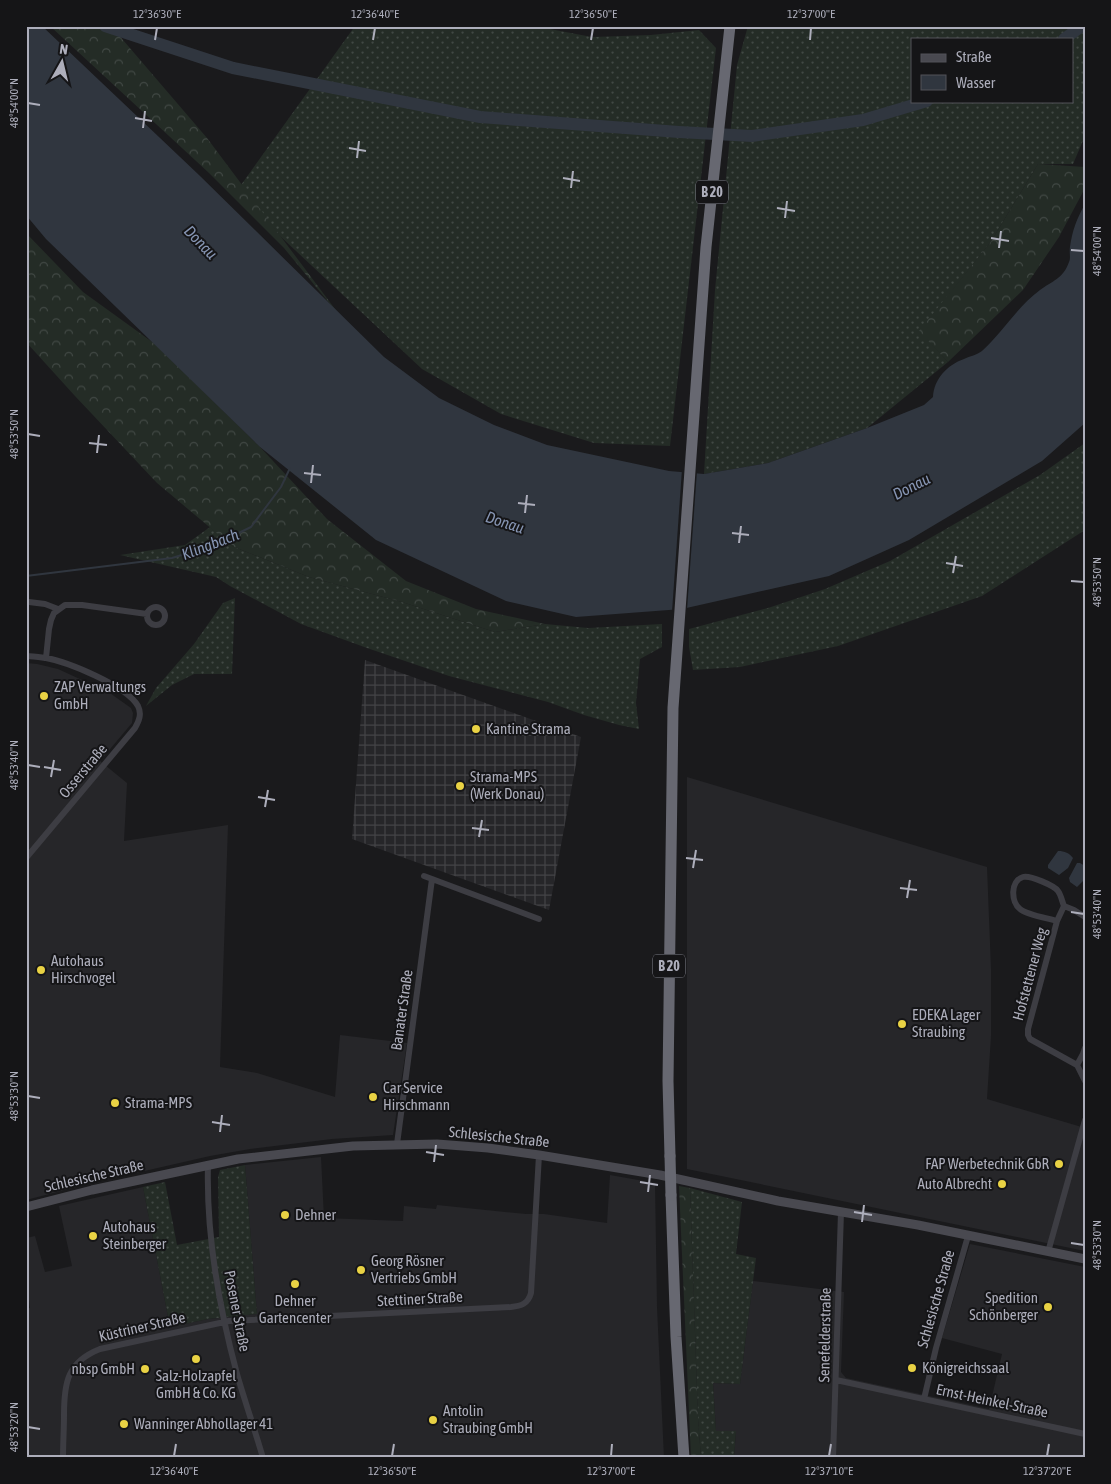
<svg xmlns="http://www.w3.org/2000/svg" width="1111" height="1484" viewBox="0 0 1111 1484" font-family="'Asap Condensed',sans-serif">
<defs>
<pattern id="industrial-grid" width="8" height="8" patternUnits="userSpaceOnUse" patternTransform="scale(1.25)"><rect width="8" height="8" fill="#262629"/><path d="M0 4h8M4 0v8" fill="none" stroke="#434346"/></pattern>
<pattern id="grass-dots" width="8" height="8" patternUnits="userSpaceOnUse" patternTransform="scale(1.25)"><rect width="8" height="8" fill="#242c26"/><path d="M2 2h.1M6 6h.1" fill="none" stroke="#414844" stroke-width="1.8" stroke-linecap="round"/></pattern>
<pattern id="forest-crowns" width="20" height="18" patternUnits="userSpaceOnUse" patternTransform="scale(1.25)"><rect width="20" height="18" fill="#242c26"/><path d="M2 6a3 3 0 1 1 6 0M12 15a3 3 0 1 1 6 0" fill="none" stroke="#414844"/></pattern>
</defs>
<rect width="100%" height="100%" fill="#1a1a1c"/>
<!-- built -->
<path fill="#262629" d="M26,663L37,664L58,669L82,680L107,691L131,708L133,713L132,723L100,761L127,783L124,841L228,825L220,1067L257,1073L335,1097L340,1035L407,1043L393,1135L332,1139L250,1149L210,1156L92,1183L26,1200Z
M687,777L987,867L991,969V1036L987,1099L1085,1128V1251L687,1169Z
M321,1157L324,1218L403,1221L404,1206L436,1209L437,1205L526,1214H544L607,1223L610,1175L655,1183L657,1307L664,1458H26V1309L30,1308L26,1275V1238L35,1236L45,1272L72,1266L59,1206L143,1187L170,1327L208,1319L257,1314L245,1165Z
M970,1244L1085,1267V1458H734L736,1431H716L713,1383L740,1384L753,1281L844,1292L841,1372L846,1378L989,1409L1002,1354L942,1338Z"/>
<!-- industrial -->
<path fill="url(#industrial-grid)" d="M365,660L581,737L549,910L352,839Z"/>
<!-- grass -->
<path fill="url(#grass-dots)" fill-rule="evenodd" d="M355,26H534L592,37L651,35L699,30L716,48L670,446L594,443L501,414L422,369L280,236L241,185Z
M748,26H1085V136L1073,164H1038L990,243L920,331L948,362L867,428L768,463L704,474L715,290L737,65ZM912,39H1072V101H912Z
M1085,443V530L982,596L838,646L740,667L693,670L689,647V629L768,608L825,589L890,561L1040,475Z
M210,527L232,546L309,577L402,602L495,632L545,624L588,628L662,624V647L640,659L636,703L639,729L619,725L584,715L548,702L449,676L367,648L301,624L230,586L216,577L120,555L185,545Z
M235,598L232,674H194L172,685L146,706L156,688L194,644L223,603Z
M245,1165L257,1314L208,1319L170,1327L143,1187L165,1182L177,1245L219,1237L218,1177L220,1170Z
M690,1188L742,1202L736,1254L756,1258L740,1384L713,1383L716,1431H736L734,1458H701L698,1419Z"/>
<!-- forest -->
<path fill="url(#forest-crowns)" d="M50,26H111L207,138L344,321L284,248L209,173Z
M1038,164L1085,167V188L1059,237L1023,290L948,362L919,331L990,243Z
M26,233L83,292L155,344L260,447L327,519L406,581L476,609L545,624L495,632L402,602L309,577L232,546L157,483L75,396L26,342Z
M679,1186L690,1188L698,1419L701,1458H691Z"/>
<!-- water -->
<path fill="#30363f" d="M26,26H42L199,175L384,357L439,398L494,425L547,445L669,471L704,474L768,463L867,428L924,405L933,397C934,379 947,365 964,359C970,356 977,355 982,351C1002,333 1017,307 1040,290C1052,281 1063,279 1069,262C1071,258 1069,252 1070,247C1072,231 1077,218 1085,204V423L1042,461L909,540L829,576L682,609L576,617L506,601L376,540L260,447L46,239L26,215Z
M1058,851C1065,851 1069,853 1073,858L1068,868L1059,875L1048,868V865Z
M1077,863H1080L1085,866V879L1077,887L1070,882L1069,878Z"/>
<!-- pier -->
<path fill="#1a1a1c" d="M682,469L697,471L687,610L672,612Z"/>
<g fill="none" stroke-linecap="round" stroke-linejoin="round">
<!-- stream -->
<path stroke="#30363f" stroke-width="2" d="M26,576L172,558L214,545L251,527L281,487L290,468"/>
<!-- river -->
<path stroke="#30363f" stroke-width="12" d="M105,26L233,68L480,117L679,132L752,136L863,120L927,101
M1064,39L1082,26"/>
<!-- street -->
<path stroke="#3d3d43" stroke-width="6" d="M29,602L45,604L58,609
M147 616a9 9 0 1 1 18 0a9 9 0 1 1-18 0Z
M26,656C33,656 39,657 46,658C68,662 127,686 138,706C142,714 139,721 135,728L26,858
M46,658L49,629L51,620L54,613L65,605H82L147,614
M424,876L539,919
M1085,917L1074,910L1064,906L1057,921L1028,1029V1035L1030,1039L1077,1065L1085,1081
M1057,921C1047,918 1027,915 1020,909C1011,902 1010,881 1023,877C1030,875 1055,886 1058,891C1061,895 1062,901 1064,906
M1077,1065L1083,1054L1085,1048
M397,1144L432,879
M208,1164C206,1235 219,1307 237,1374C245,1402 255,1430 263,1458
M1048,1252L1085,1120
M836,1380L1085,1434
M924,1399L936,1348L968,1236
M63,1458C63,1443 64,1429 64,1415C64,1383 67,1362 100,1349L229,1321L511,1307C521,1306 528,1304 531,1293L539,1155
M833,1458L841,1212"/>
<!-- secondary -->
<path stroke="#494950" stroke-width="9" d="M26,1207L92,1190L238,1159L353,1146L437,1144L488,1148L539,1155L660,1175L778,1201L918,1225L1085,1259"/>
<!-- highway -->
<path stroke="#676871" stroke-width="11" d="M670,1156L668,1081L673,708L706,247L730,26
M671,1195L676,1337L684,1458"/>
<!-- highway-bridge -->
<path stroke="#676871" stroke-width="11" d="M670,1156L671,1195"/>
</g>
<!-- ticks -->
<path fill="none" stroke="#adaebb" stroke-width="2" d="M155,40L157,28M373,40L375,28M591,40L593,28M810,40L811,28M28,103L40,105M135,118L152,121M143,128L145,111M349,148L366,151M357,158L359,141M563,178L580,181M571,188L573,171M777,208L795,211M785,218L787,201M991,238L1009,241M999,248L1001,231M1071,250L1084,251M28,434L40,436M89,443L107,445M97,453L99,435M304,473L321,475M311,483L313,465M518,503L535,505M525,513L527,495M732,533L749,535M739,543L741,526M946,563L963,566M953,573L956,556M1071,581L1084,582M28,765L40,767M44,767L61,770M51,777L54,760M258,797L275,800M265,807L268,790M472,828L489,830M479,837L482,820M686,858L703,860M693,868L696,850M900,888L917,890M907,898L910,880M1071,912L1084,914M28,1096L40,1098M212,1122L230,1125M220,1132L222,1115M426,1152L444,1155M434,1162L436,1145M640,1182L658,1185M648,1192L650,1175M854,1212L872,1215M862,1222L864,1205M1071,1243L1084,1245M28,1427L40,1429M174,1456L176,1444M392,1456L394,1444M611,1456L612,1444M829,1456L831,1444M1047,1456L1049,1444"/>
<!-- markers -->
<g fill="#e9d244" stroke="#151517" stroke-width="2">
<circle cx="44" cy="696" r="5"/>
<circle cx="476" cy="729" r="5"/>
<circle cx="460" cy="786" r="5"/>
<circle cx="41" cy="970" r="5"/>
<circle cx="902" cy="1024" r="5"/>
<circle cx="373" cy="1097" r="5"/>
<circle cx="115" cy="1103" r="5"/>
<circle cx="1059" cy="1164" r="5"/>
<circle cx="1002" cy="1184" r="5"/>
<circle cx="285" cy="1215" r="5"/>
<circle cx="93" cy="1236" r="5"/>
<circle cx="361" cy="1270" r="5"/>
<circle cx="295" cy="1284" r="5"/>
<circle cx="1048" cy="1307" r="5"/>
<circle cx="196" cy="1359" r="5"/>
<circle cx="912" cy="1368" r="5"/>
<circle cx="145" cy="1369" r="5"/>
<circle cx="433" cy="1420" r="5"/>
<circle cx="124" cy="1424" r="5"/>
</g>
<g text-anchor="middle" stroke-width="4" stroke-linejoin="round" paint-order="stroke">
<!-- shield labels -->
<g fill="#151517" stroke="#7f808a" stroke-width="1">
<rect x="696" y="180.5" width="32" height="23" rx="4"/>
<rect x="653" y="954.5" width="32" height="23" rx="4"/>
</g>
<g font-size="14" font-weight="bold" fill="#adaebb">
<text x="712" y="197">B 20</text>
<text x="669" y="971">B 20</text>
</g>
<!-- poi labels -->
<g font-size="15" fill="#adaebb" stroke="#151517" text-anchor="start">
<text x="54" y="692">ZAP Verwaltungs<tspan x="54" dy="17">GmbH</tspan></text>
<text x="486" y="734">Kantine Strama</text>
<text x="470" y="782">Strama-MPS<tspan x="470" dy="17">(Werk Donau)</tspan></text>
<text x="51" y="966">Autohaus<tspan x="51" dy="17">Hirschvogel</tspan></text>
<text x="912" y="1020">EDEKA Lager<tspan x="912" dy="17">Straubing</tspan></text>
<text x="383" y="1093">Car Service<tspan x="383" dy="17">Hirschmann</tspan></text>
<text x="125" y="1108">Strama-MPS</text>
<text x="1049" y="1169" text-anchor="end">FAP Werbetechnik GbR</text>
<text x="992" y="1189" text-anchor="end">Auto Albrecht</text>
<text x="295" y="1220">Dehner</text>
<text x="103" y="1232">Autohaus<tspan x="103" dy="17">Steinberger</tspan></text>
<text x="371" y="1266">Georg Rösner<tspan x="371" dy="17">Vertriebs GmbH</tspan></text>
<text x="1038" y="1303" text-anchor="end">Spedition<tspan x="1038" dy="17">Schönberger</tspan></text>
<text x="295" y="1306" text-anchor="middle">Dehner<tspan x="295" dy="17">Gartencenter</tspan></text>
<text x="922" y="1373">Königreichssaal</text>
<text x="135" y="1374" text-anchor="end">nbsp GmbH</text>
<text x="196" y="1381" text-anchor="middle">Salz-Holzapfel<tspan x="196" dy="17">GmbH &amp; Co. KG</tspan></text>
<text x="443" y="1416">Antolin<tspan x="443" dy="17">Straubing GmbH</tspan></text>
<text x="134" y="1429">Wanninger Abhollager 41</text>
</g>
<!-- street labels -->
<g font-size="15" fill="#adaebb" stroke="#151517">
<text transform="translate(83 771) rotate(-50)" y="5">Osserstraße</text>
<text transform="translate(1030 974) rotate(-75)" y="5">Hofstettener Weg</text>
<text transform="translate(402 1010) rotate(-82)" y="5">Banater Straße</text>
<text transform="translate(499 1137) rotate(6)" y="5">Schlesische Straße</text>
<text transform="translate(94 1176) rotate(-13)" y="5">Schlesische Straße</text>
<text transform="translate(420 1299) rotate(-3)" y="5">Stettiner Straße</text>
<text transform="translate(936 1299) rotate(-74)" y="5">Schlesische Straße</text>
<text transform="translate(237 1311) rotate(79)" y="5">Posener Straße</text>
<text transform="translate(142 1327) rotate(-13)" y="5">Küstriner Straße</text>
<text transform="translate(825 1335) rotate(-89)" y="5">Senefelderstraße</text>
<text transform="translate(992 1401) rotate(12)" y="5">Ernst-Heinkel-Straße</text>
</g>
<!-- water labels -->
<g font-size="16" font-style="italic" fill="#8695b3" stroke="#151517">
<text transform="translate(201 242) rotate(46)" y="6">Donau</text>
<text transform="translate(911 486) rotate(-27)" y="6">Donau</text>
<text transform="translate(505 522) rotate(18)" y="6">Donau</text>
<text transform="translate(210 544) rotate(-21)" y="6">Klingbach</text>
</g>
</g>
<!-- border -->
<rect width="1111" height="1484" fill="none" stroke="#151517" stroke-width="55"/>
<!-- legend -->
<rect x="911" y="38" width="162" height="65" fill="#151517" stroke="#525259"/>
<rect x="921" y="54" width="25" height="8" fill="#494950" stroke="#525259"/>
<text x="956" y="62" font-size="15" fill="#adaebb">Straße</text>
<rect x="921" y="75" width="25" height="15" fill="#30363f" stroke="#525259"/>
<text x="956" y="88" font-size="15" fill="#adaebb">Wasser</text>
<!-- north arrow -->
<g transform="translate(62 62) rotate(8)" stroke="#151517" stroke-width="4" paint-order="stroke">
<path d="M0-4L9 19L0 12L-9 19Z" fill="#adaebb"/>
<text y="-8" font-size="14" font-weight="bold" text-anchor="middle" fill="#adaebb">N</text>
</g>
<rect x="28" y="28" width="1056" height="1428" fill="none" stroke="#adaebb" stroke-width="2"/>
<g font-size="12" text-anchor="middle" fill="#adaebb">
<text x="157" y="18">12°36'30"E</text>
<text x="375" y="18">12°36'40"E</text>
<text x="593" y="18">12°36'50"E</text>
<text x="811" y="18">12°37'00"E</text>
<text transform="translate(14 103) rotate(-90)" y="4">48°54'00"N</text>
<text transform="translate(1097 251) rotate(-90)" y="4">48°54'00"N</text>
<text transform="translate(14 434) rotate(-90)" y="4">48°53'50"N</text>
<text transform="translate(1097 582) rotate(-90)" y="4">48°53'50"N</text>
<text transform="translate(14 765) rotate(-90)" y="4">48°53'40"N</text>
<text transform="translate(1097 914) rotate(-90)" y="4">48°53'40"N</text>
<text transform="translate(14 1096) rotate(-90)" y="4">48°53'30"N</text>
<text transform="translate(1097 1245) rotate(-90)" y="4">48°53'30"N</text>
<text transform="translate(14 1427) rotate(-90)" y="4">48°53'20"N</text>
<text x="174" y="1475">12°36'40"E</text>
<text x="392" y="1475">12°36'50"E</text>
<text x="611" y="1475">12°37'00"E</text>
<text x="829" y="1475">12°37'10"E</text>
<text x="1047" y="1475">12°37'20"E</text>
</g>
</svg>
